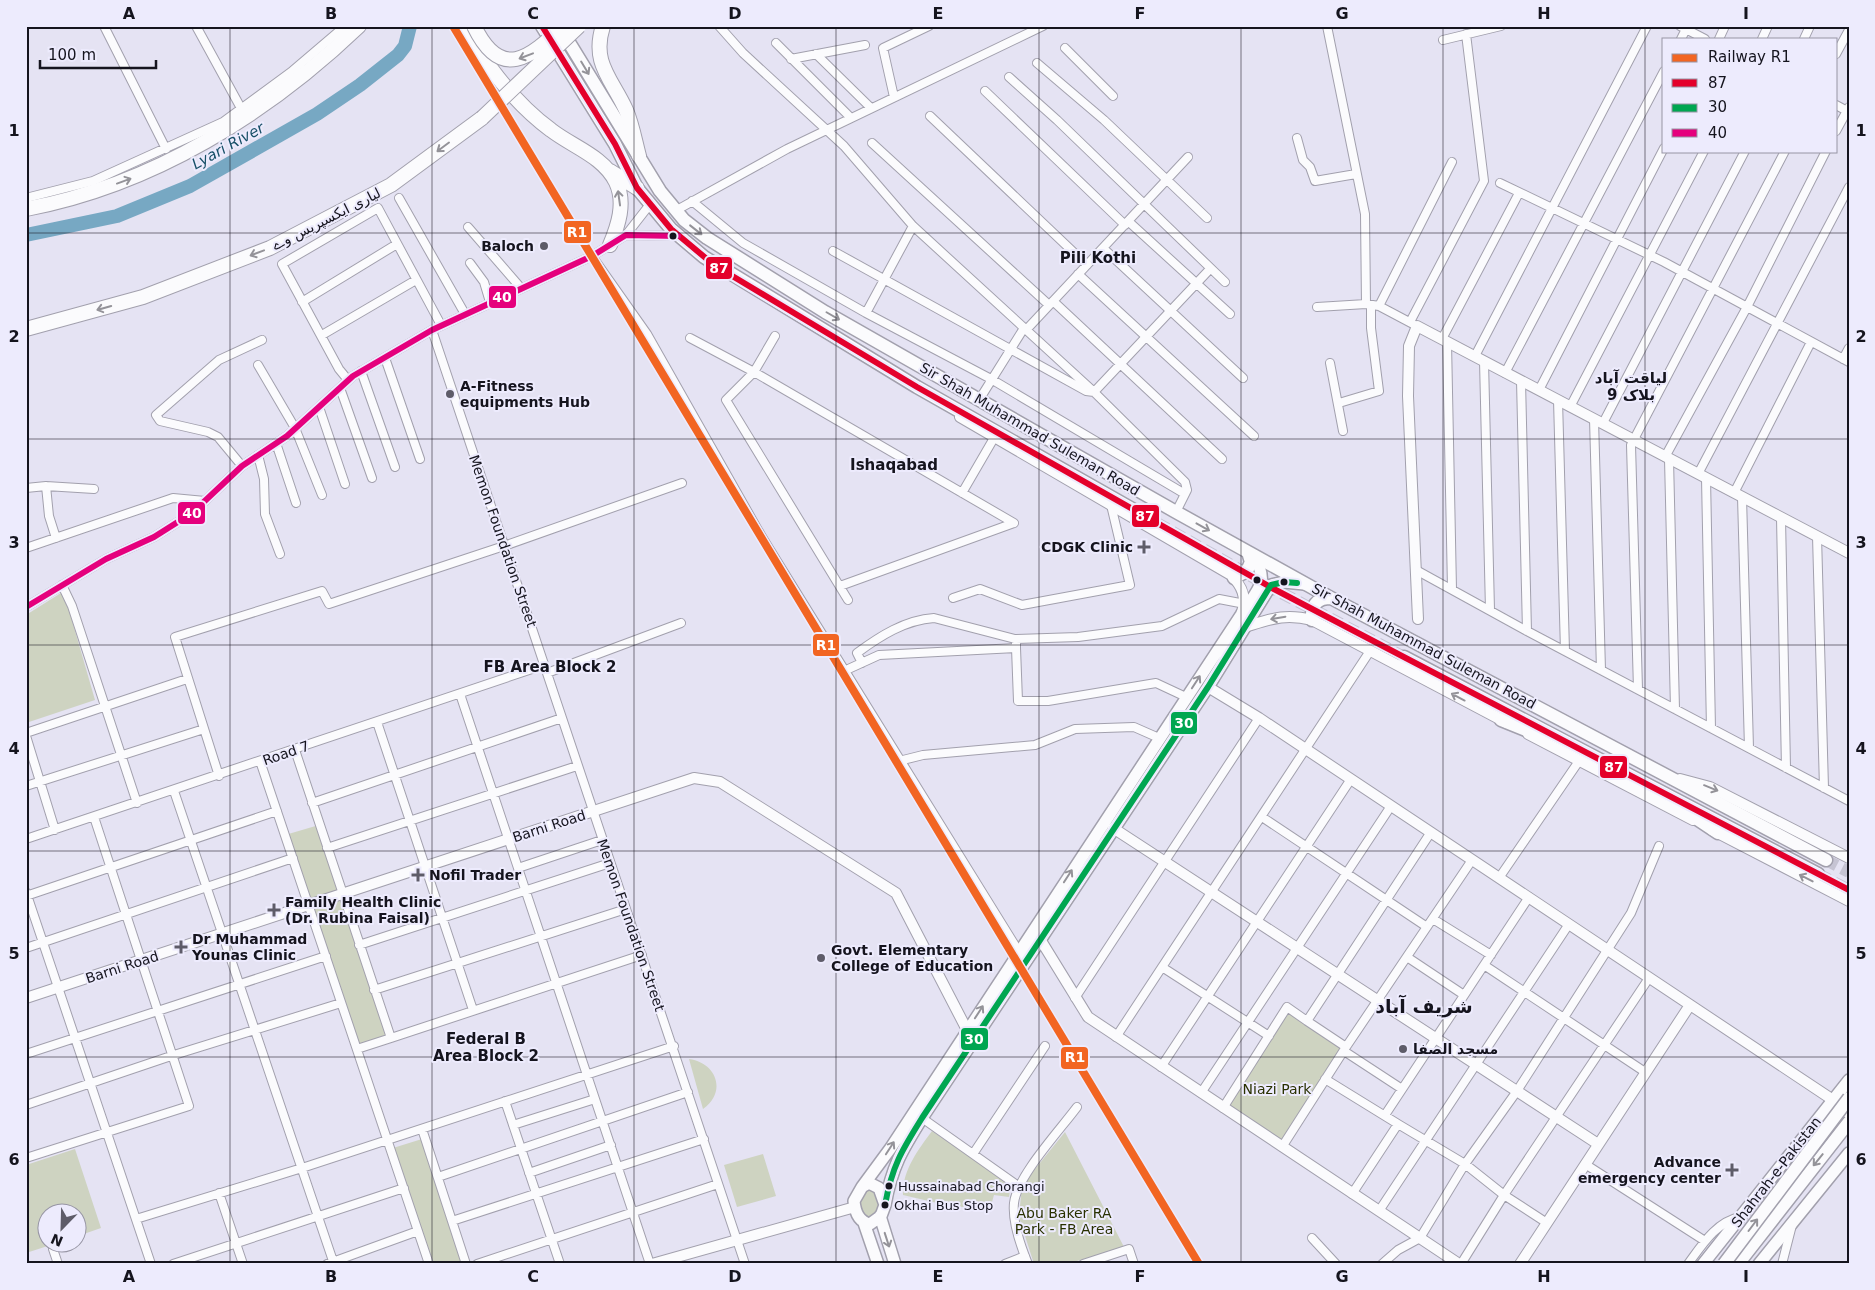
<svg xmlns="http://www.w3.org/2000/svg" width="1875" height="1290" viewBox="0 0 1875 1290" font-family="'DejaVu Sans',Vazirmatn,sans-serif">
<rect width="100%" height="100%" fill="#e5e3f3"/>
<!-- green -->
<path fill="#ced3c1" d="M61,593L69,610L95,700L26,723V615Z
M319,825L391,1038L357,1049L285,835Z
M1287,1007L1346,1047L1283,1147L1223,1108Z
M689,1059C717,1063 727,1092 703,1109Z
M932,1131L1011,1184L1009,1197L994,1195L990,1209L950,1206L903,1195C902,1171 918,1150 932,1131Z
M1065,1132L1124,1247L1067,1264H1034L1019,1217L1022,1185Z
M422,1139L464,1264H432L393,1148Z
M75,1149L101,1228L78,1236V1212H48V1242L57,1243L26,1253V1165Z
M763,1154L776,1196L737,1207L724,1165Z
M874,1187L881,1208L869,1219L860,1215L859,1194Z"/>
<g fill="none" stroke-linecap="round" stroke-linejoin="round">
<!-- river -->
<path stroke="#77a8c3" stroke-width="14" d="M26,235L117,216L190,186L317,114L360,85L398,55L405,46L410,26"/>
<!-- trunk-tunnel -->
<path stroke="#c6c4d3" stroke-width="12" stroke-dasharray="12 6" stroke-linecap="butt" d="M1141,514L1272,588L1404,657
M1826,860L1849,872
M1818,874L1849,890"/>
<defs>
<path id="minor" d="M104,26L166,149
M196,26L242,110
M719,26L743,53L844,146L913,226L1094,392L1185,482L1187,490L1176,512
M1327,26L1365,214L1366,304
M1680,26L1705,39
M1681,39L1686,29
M1719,39L1725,26
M1762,39L1768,26
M1804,39L1810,26
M1443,40L1501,26
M776,43L851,118
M1065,48L1113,96
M816,54L871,108
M1836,54L1849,30
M791,59L865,45
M1037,63L1104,120L1207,218
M1009,77L1057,120L1225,282
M985,91L1125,225
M894,97L883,48L929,26
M1836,105L1849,112
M930,116L1087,265
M1836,131L1849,107
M1297,138L1303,160L1310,167L1315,181L1356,174
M872,143L1049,305
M1500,183L1664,262L1849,362
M26,198L93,181L223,122L291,72L345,26
M399,198L465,314
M692,201L743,243L866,313L991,379L1185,494
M675,211L787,149L1043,26
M1128,221L1230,314
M468,227L521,288
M626,235L651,203
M1103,248L1243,378
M833,251L1086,391L1094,392L1210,269
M592,256L647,334L762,537L1021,955
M470,263L484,282L490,302
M1078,274L1254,436
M1053,301L1222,459
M302,302L397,244
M1379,306L1452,162
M1317,307L1366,304L1379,306L1413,324
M866,313L913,226
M1410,322L1484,181L1466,34
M432,330L745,1264
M1026,330L1188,157
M322,335L416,280
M775,336L754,372L726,400L848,600
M690,338L754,372L1014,523
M1442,339L1519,193
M1447,342L1452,589
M1475,356L1647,26
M385,358L420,459
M1843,359L1849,348
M1484,361L1490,610
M1330,363L1343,431
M258,365L295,428L322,495
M361,371L395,467
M1505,373L1664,71
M348,380L339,369L282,264L378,208L441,325
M1521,381L1527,631
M340,388L372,478
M1539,390L1664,148
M979,400L1024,328
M1558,400L1565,651
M1339,403L1379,391L1371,328V305
M319,407L345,484
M1570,407L1704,151
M1594,419L1601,670
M1603,423L1745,151
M276,443L296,503
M258,455L264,479L265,514L280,554
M1665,457L1747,307L1826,151
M1669,459L1675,709
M242,466L218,437L208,432L160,421L156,415L219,360L262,340
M1698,474L1849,187
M1706,478L1711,728
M46,486L49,516L56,538
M26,488L46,486L94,489
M962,493L994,438
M1734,493L1811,342
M1742,497L1749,748
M1781,518L1786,768
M1817,536L1824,788
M26,548L173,498L205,501
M1416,570L1527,631L1849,801
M62,585L72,606L137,803
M840,586L1014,523
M953,598L980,589L1022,605L1130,585L1111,505
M26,607L106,559L154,537L192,513L242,466L287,436L353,376L432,330L592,256L626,235L678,236
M1016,648L1018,701H1048L1156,683L1186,697
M862,663L857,653C880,636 905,620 934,618L1015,639L1078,637L1162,626L1219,599L1245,604
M844,671L879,655L1016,648V643
M547,673L681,623
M1638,689L1631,445L1785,151
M460,694L650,1264
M377,722L473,1010
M26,733L187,679
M26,736L55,830
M295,750L391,1038L357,1049
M260,761L429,1264
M899,761L923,755L1035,745L1075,729L1134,727L1159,738
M219,776L175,637L322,591L329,604L504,546L682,483
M26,786L204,729
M174,791L334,1264
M312,803L562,718
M1262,817L1427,927
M26,839L544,665
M327,848L577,766
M518,868L602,840
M1499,878L1579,761
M26,892L151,1264
M26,896L277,811
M1433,919L1491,955
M359,945L610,863
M26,948L293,858
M1407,957L1464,995
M1484,965L1645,1072
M1162,967L1269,1036
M374,990L626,909
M1075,998L1259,718
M1116,1037L1370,651
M391,1038L642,955
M1346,1047L1307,1021L1431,832
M1344,1051L1402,1089
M26,1054L326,956
M1161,1067L1351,779
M1325,1079L1398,1124L1352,1194
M1201,1093L1391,806
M505,1101L560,1264
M26,1105L174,1055L341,1003
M1223,1108L1287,1007L1307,1021
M1385,1115L1529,897
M922,1118L1018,1186
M1398,1124L1465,1164L1504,1195L1547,1223
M513,1125L595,1099
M422,1129L466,1264
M1282,1147L1346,1047L1472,860
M973,1154L1045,1046
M26,1158L189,1106L94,817
M1585,1164L1705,1241
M529,1173L611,1145
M438,1177L688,1092
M219,1193L243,1264
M1379,1211L1569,924
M136,1219L302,1168L674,1046
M452,1221L704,1139
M1312,1238L1336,1264
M53,1249L58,1264
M173,1264L404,1188
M327,1264L418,1231
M477,1264L718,1184
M1005,1264L1025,1256
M1028,1264C1021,1247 1012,1222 1014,1203C1017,1176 1060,1130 1077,1107
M1083,1264L1129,1249L1134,1264
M1382,1264L1398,1250L1420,1238L1465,1164L1517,1091L1631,913L1659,846
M1461,1264L1504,1195L1649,978
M1688,1264C1702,1245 1716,1222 1740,1217
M1782,1264L1792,1225"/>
<path id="tertiary" d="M960,417L1231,575C1242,586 1247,597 1242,612
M1418,619L1408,396L1409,346L1417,326L1849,553
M1245,627C1271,619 1285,613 1312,620L1507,723
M1208,687L1259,718L1833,1100L1849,1114
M1528,734L1693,820
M1680,779L1710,787L1849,858
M1113,828L1598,1144
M1712,830L1849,901
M1040,939L1088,1017L1459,1264
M26,998L694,778L720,782L896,893L967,1030L974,1034
M652,1264L855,1207
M1520,1264L1690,1005"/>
<path id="secondary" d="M869,1183L879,1188L885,1205L881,1216L870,1224C859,1222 855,1212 854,1201L862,1187Z
M862,1187L890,1149L1241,615C1257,589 1271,584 1253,555
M885,1205C892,1166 902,1150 922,1118L1208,687L1271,585L1284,582L1304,584
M880,1216L895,1264
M864,1223L878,1264
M1703,1264L1849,1080
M1759,1264L1849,1153"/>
<path id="trunk" d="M542,26L615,144L637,188L671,229L704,257L917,387L1141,514
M562,31L660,191L684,220L707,238L825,312L1176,512L1331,598L1826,860
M1234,578L1247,571L1251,562L1248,552
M1312,620C1311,606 1316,598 1331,598
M1404,657L1818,874
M1501,720L1538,735
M1688,813L1718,833
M1738,1264L1849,1122"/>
<path id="motorway" d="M462,26C488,66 513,102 551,130C573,147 603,156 616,182C626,203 618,226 610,245
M603,26C591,63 612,79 626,110C632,124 635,141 639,156
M610,171L637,188
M26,209C153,185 267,114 359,26
M26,329L143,297L270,248L391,185L482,118"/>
</defs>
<!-- minor casing -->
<use href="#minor" stroke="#a2a0ad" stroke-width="10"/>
<!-- tertiary casing -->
<use href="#tertiary" stroke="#a2a0ad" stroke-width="12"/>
<!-- secondary casing -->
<use href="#secondary" stroke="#a2a0ad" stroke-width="14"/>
<!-- trunk casing -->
<use href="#trunk" stroke="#a2a0ad" stroke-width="15"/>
<!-- motorway casing -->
<use href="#motorway" stroke="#a2a0ad" stroke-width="16"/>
<!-- minor -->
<use href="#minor" stroke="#fbfbfd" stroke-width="8"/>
<!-- tertiary -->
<use href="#tertiary" stroke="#fbfbfd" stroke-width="10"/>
<!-- secondary -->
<use href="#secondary" stroke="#fbfbfd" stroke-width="11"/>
<!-- trunk -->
<use href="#trunk" stroke="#fbfbfd" stroke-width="12"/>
<!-- motorway -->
<use href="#motorway" stroke="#fbfbfd" stroke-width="14"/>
<defs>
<path id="trunk-bridge" d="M1724,1264L1849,1098"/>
<path id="motorway-bridge" d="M474,26C501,82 530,58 563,26
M482,118L579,26"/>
</defs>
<!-- trunk-bridge casing -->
<use href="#trunk-bridge" stroke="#a2a0ad" stroke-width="15" stroke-linecap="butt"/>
<!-- motorway-bridge casing -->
<use href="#motorway-bridge" stroke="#a2a0ad" stroke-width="16" stroke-linecap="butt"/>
<!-- trunk-bridge -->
<use href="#trunk-bridge" stroke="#fbfbfd" stroke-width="12"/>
<!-- motorway-bridge -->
<use href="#motorway-bridge" stroke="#fbfbfd" stroke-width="14"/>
<defs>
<path id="bus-1" d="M542,26L615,144L637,188L671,229L714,265L917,387L1272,588L1849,890"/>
<path id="bus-2" d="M885,1205C892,1166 902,1150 922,1118L1208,687L1271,585L1284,582L1297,583"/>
<path id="bus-3" d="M26,607L106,559L154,537L192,513L242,466L287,436L353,376L432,330L592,256L626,235L678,236"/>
</defs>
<!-- bus-1 casing -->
<use href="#bus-1" stroke="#edebfd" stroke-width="10"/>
<!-- bus-2 casing -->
<use href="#bus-2" stroke="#edebfd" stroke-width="10"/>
<!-- bus-3 casing -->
<use href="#bus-3" stroke="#edebfd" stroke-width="10"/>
<!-- bus-1 -->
<use href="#bus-1" stroke="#e4002b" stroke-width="6"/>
<!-- bus-2 -->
<use href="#bus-2" stroke="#00a651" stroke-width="6"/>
<!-- bus-3 -->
<use href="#bus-3" stroke="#e5007d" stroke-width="6"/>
<defs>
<path id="rail-1" d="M453,26L1199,1264"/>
</defs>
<!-- rail-1 casing -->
<use href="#rail-1" stroke="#edebfd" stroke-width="11"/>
<!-- rail-1 -->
<use href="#rail-1" stroke="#f26522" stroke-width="8"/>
</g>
<!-- one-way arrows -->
<defs><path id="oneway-shaft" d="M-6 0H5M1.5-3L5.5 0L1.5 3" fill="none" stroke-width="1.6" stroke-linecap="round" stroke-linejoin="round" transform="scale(1.25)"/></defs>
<g stroke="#949399">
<use href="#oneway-shaft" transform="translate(526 56) rotate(159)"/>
<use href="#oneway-shaft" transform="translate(585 68) rotate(59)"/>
<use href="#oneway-shaft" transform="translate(443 147) rotate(143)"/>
<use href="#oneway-shaft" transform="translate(124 181) rotate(-20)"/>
<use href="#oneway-shaft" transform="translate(619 198) rotate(-98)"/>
<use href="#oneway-shaft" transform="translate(696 230) rotate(38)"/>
<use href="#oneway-shaft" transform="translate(257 253) rotate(159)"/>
<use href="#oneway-shaft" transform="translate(104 308) rotate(164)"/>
<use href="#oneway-shaft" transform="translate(833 316) rotate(30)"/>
<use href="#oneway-shaft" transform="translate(1203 527) rotate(29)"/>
<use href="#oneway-shaft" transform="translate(1278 618) rotate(170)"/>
<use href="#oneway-shaft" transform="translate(1196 682) rotate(-57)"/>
<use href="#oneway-shaft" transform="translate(1458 697) rotate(-152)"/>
<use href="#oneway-shaft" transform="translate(1711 788) rotate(22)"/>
<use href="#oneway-shaft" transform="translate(1068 876) rotate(-57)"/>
<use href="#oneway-shaft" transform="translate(1806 878) rotate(-153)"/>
<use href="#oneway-shaft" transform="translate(979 1012) rotate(-57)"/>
<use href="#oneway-shaft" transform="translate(890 1148) rotate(-57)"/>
<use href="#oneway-shaft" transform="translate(1818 1160) rotate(129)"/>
<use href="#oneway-shaft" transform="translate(1753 1225) rotate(-53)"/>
<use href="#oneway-shaft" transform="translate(887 1240) rotate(72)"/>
</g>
<!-- grid -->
<path fill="none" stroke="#15141e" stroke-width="1" stroke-opacity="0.55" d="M230,26V1264M432,26V1264M634,26V1264M836,26V1264M1039,26V1264M1241,26V1264M1443,26V1264M1645,26V1264M26,233H1849M26,439H1849M26,645H1849M26,851H1849M26,1057H1849"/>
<!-- markers -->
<g fill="#15141e" stroke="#edebfd" stroke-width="2">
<circle cx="673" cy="236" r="4.5"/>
<circle cx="1257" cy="580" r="4.5"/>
<circle cx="1284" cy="582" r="4.5"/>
<circle cx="889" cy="1186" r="4.5"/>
<circle cx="885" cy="1205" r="4.5"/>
</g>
<g fill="#5e5c69" stroke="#edebfd" stroke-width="2">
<circle cx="544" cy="246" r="5"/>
<circle cx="450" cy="394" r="5"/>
<path d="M1141.5 539.5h5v5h5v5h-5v5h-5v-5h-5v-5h5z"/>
<path d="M415.5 867.5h5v5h5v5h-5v5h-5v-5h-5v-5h5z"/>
<path d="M271.5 902.5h5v5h5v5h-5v5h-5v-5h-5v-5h5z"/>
<path d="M178.5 939.5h5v5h5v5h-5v5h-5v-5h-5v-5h5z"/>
<circle cx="821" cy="958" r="5"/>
<circle cx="1403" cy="1049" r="5"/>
<path d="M1729.5 1162.5h5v5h5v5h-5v5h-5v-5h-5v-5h5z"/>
</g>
<g text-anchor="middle" stroke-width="4" stroke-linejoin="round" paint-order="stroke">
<!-- bus labels -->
<g font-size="13" fill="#15141e" stroke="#edebfd" text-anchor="start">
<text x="898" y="1191">Hussainabad Chorangi</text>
<text x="894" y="1210">Okhai Bus Stop</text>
</g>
<!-- street labels -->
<g font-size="14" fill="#15141e" stroke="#edebfd">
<text transform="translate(326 219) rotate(-27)" y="5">لیاری ایکسپریس وے</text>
<text transform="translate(1030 429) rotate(30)" y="5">Sir Shah Muhammad Suleman Road</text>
<text transform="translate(503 541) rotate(71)" y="5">Memon Foundation Street</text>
<text transform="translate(1424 646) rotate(28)" y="5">Sir Shah Muhammad Suleman Road</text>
<text transform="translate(286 753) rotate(-19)" y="5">Road 7</text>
<text transform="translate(549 826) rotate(-18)" y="5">Barni Road</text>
<text transform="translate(631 925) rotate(71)" y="5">Memon Foundation Street</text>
<text transform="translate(122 967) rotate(-18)" y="5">Barni Road</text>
<text transform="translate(1776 1172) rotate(-52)" y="5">Shahrah-e-Pakistan</text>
</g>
<!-- poi labels -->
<g font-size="14" font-weight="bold" fill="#15141e" stroke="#edebfd" text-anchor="start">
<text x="534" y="251" text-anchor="end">Baloch</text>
<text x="460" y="391">A-Fitness<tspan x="460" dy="16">equipments Hub</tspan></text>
<text x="1133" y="552" text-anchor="end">CDGK Clinic</text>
<text x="429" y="880">Nofil Trader</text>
<text x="285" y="907">Family Health Clinic<tspan x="285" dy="16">(Dr. Rubina Faisal)</tspan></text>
<text x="192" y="944">Dr Muhammad<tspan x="192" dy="16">Younas Clinic</tspan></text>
<text x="831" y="955">Govt. Elementary<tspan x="831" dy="16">College of Education</tspan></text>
<text x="1413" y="1054">مسجد الصفا</text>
<text x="1721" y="1167" text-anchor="end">Advance<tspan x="1721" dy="16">emergency center</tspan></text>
</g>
<!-- park labels -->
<g font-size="14" fill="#293100" stroke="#edebfd">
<text x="1277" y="1094">Niazi Park</text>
<text x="1064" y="1218">Abu Baker RA<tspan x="1064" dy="16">Park - FB Area</tspan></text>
</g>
<!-- water labels -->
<g font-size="15" font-style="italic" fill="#174f67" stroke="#edebfd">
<text transform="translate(228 146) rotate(-29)" y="5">Lyari River</text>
</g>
<!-- neighbourhood labels -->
<g font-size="15" font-weight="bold" fill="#15141e" stroke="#edebfd">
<text x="1098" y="263">Pili Kothi</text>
<text x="1631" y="383">لیاقت آباد<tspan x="1631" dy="17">بلاک 9</tspan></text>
<text x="894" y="470">Ishaqabad</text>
<text x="550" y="672">FB Area Block 2</text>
<text x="486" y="1044">Federal B<tspan x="486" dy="17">Area Block 2</tspan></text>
</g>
<!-- district labels -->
<g font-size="19" font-weight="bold" fill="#15141e" stroke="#edebfd">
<text x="1424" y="1013">شريف آباد</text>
</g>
</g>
<g stroke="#edebfd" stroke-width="2">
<rect x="563" y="220" width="29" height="24" rx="5" fill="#f26522"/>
<rect x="705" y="256" width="28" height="24" rx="5" fill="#e4002b"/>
<rect x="488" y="285" width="29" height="24" rx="5" fill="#e5007d"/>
<rect x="177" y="501" width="29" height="24" rx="5" fill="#e5007d"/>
<rect x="1131" y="504" width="29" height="24" rx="5" fill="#e4002b"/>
<rect x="812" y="633" width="28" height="24" rx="5" fill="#f26522"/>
<rect x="1170" y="711" width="28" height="24" rx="5" fill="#00a651"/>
<rect x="1599" y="755" width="29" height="24" rx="5" fill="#e4002b"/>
<rect x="960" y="1027" width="29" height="24" rx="5" fill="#00a651"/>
<rect x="1060" y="1046" width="29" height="24" rx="5" fill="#f26522"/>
</g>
<g font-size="14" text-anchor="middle" font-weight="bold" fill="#fff">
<text x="577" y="237">R1</text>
<text x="719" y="273">87</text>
<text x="502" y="302">40</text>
<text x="192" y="518">40</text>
<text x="1145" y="521">87</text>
<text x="826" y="650">R1</text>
<text x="1184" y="728">30</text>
<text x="1614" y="772">87</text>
<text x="974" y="1044">30</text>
<text x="1075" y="1062">R1</text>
</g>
<!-- border -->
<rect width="1875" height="1290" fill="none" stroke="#edebfd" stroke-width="55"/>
<!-- legend -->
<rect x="1662" y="38" width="175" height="115" fill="#edebfd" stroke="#9795a4"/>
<rect x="1672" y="54" width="25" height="8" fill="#f26522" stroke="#9795a4"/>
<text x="1708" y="62" font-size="15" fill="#15141e">Railway R1</text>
<rect x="1672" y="79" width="25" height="8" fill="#e4002b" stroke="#9795a4"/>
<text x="1708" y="88" font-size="15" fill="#15141e">87</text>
<rect x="1672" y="104" width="25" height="8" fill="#00a651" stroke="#9795a4"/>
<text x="1708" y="112" font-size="15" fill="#15141e">30</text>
<rect x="1672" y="129" width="25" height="8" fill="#e5007d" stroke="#9795a4"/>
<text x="1708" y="138" font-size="15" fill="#15141e">40</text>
<!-- north arrow -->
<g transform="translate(62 1228) rotate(203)"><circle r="24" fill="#edebfd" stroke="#9795a4"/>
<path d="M0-4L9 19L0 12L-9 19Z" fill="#5e5c69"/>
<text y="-8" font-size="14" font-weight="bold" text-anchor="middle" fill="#15141e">N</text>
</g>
<!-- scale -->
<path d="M40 60v8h116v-8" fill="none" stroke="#15141e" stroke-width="2.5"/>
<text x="48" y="60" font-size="15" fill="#15141e" stroke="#edebfd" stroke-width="4" paint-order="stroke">100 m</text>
<rect x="28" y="28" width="1820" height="1234" fill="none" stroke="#15141e" stroke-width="2"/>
<g font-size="16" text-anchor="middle" font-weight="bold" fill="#15141e">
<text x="129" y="19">A</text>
<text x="331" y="19">B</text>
<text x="533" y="19">C</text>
<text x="735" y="19">D</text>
<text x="938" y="19">E</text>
<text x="1140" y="19">F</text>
<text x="1342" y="19">G</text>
<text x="1544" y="19">H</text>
<text x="1746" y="19">I</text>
<text x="14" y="136">1</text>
<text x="1861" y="136">1</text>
<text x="14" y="342">2</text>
<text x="1861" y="342">2</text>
<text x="14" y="548">3</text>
<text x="1861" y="548">3</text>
<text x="14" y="754">4</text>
<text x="1861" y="754">4</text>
<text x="14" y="959">5</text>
<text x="1861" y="959">5</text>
<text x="14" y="1165">6</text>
<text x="1861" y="1165">6</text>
<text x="129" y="1282">A</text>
<text x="331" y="1282">B</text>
<text x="533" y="1282">C</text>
<text x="735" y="1282">D</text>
<text x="938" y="1282">E</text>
<text x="1140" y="1282">F</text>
<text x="1342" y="1282">G</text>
<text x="1544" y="1282">H</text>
<text x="1746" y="1282">I</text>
</g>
</svg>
